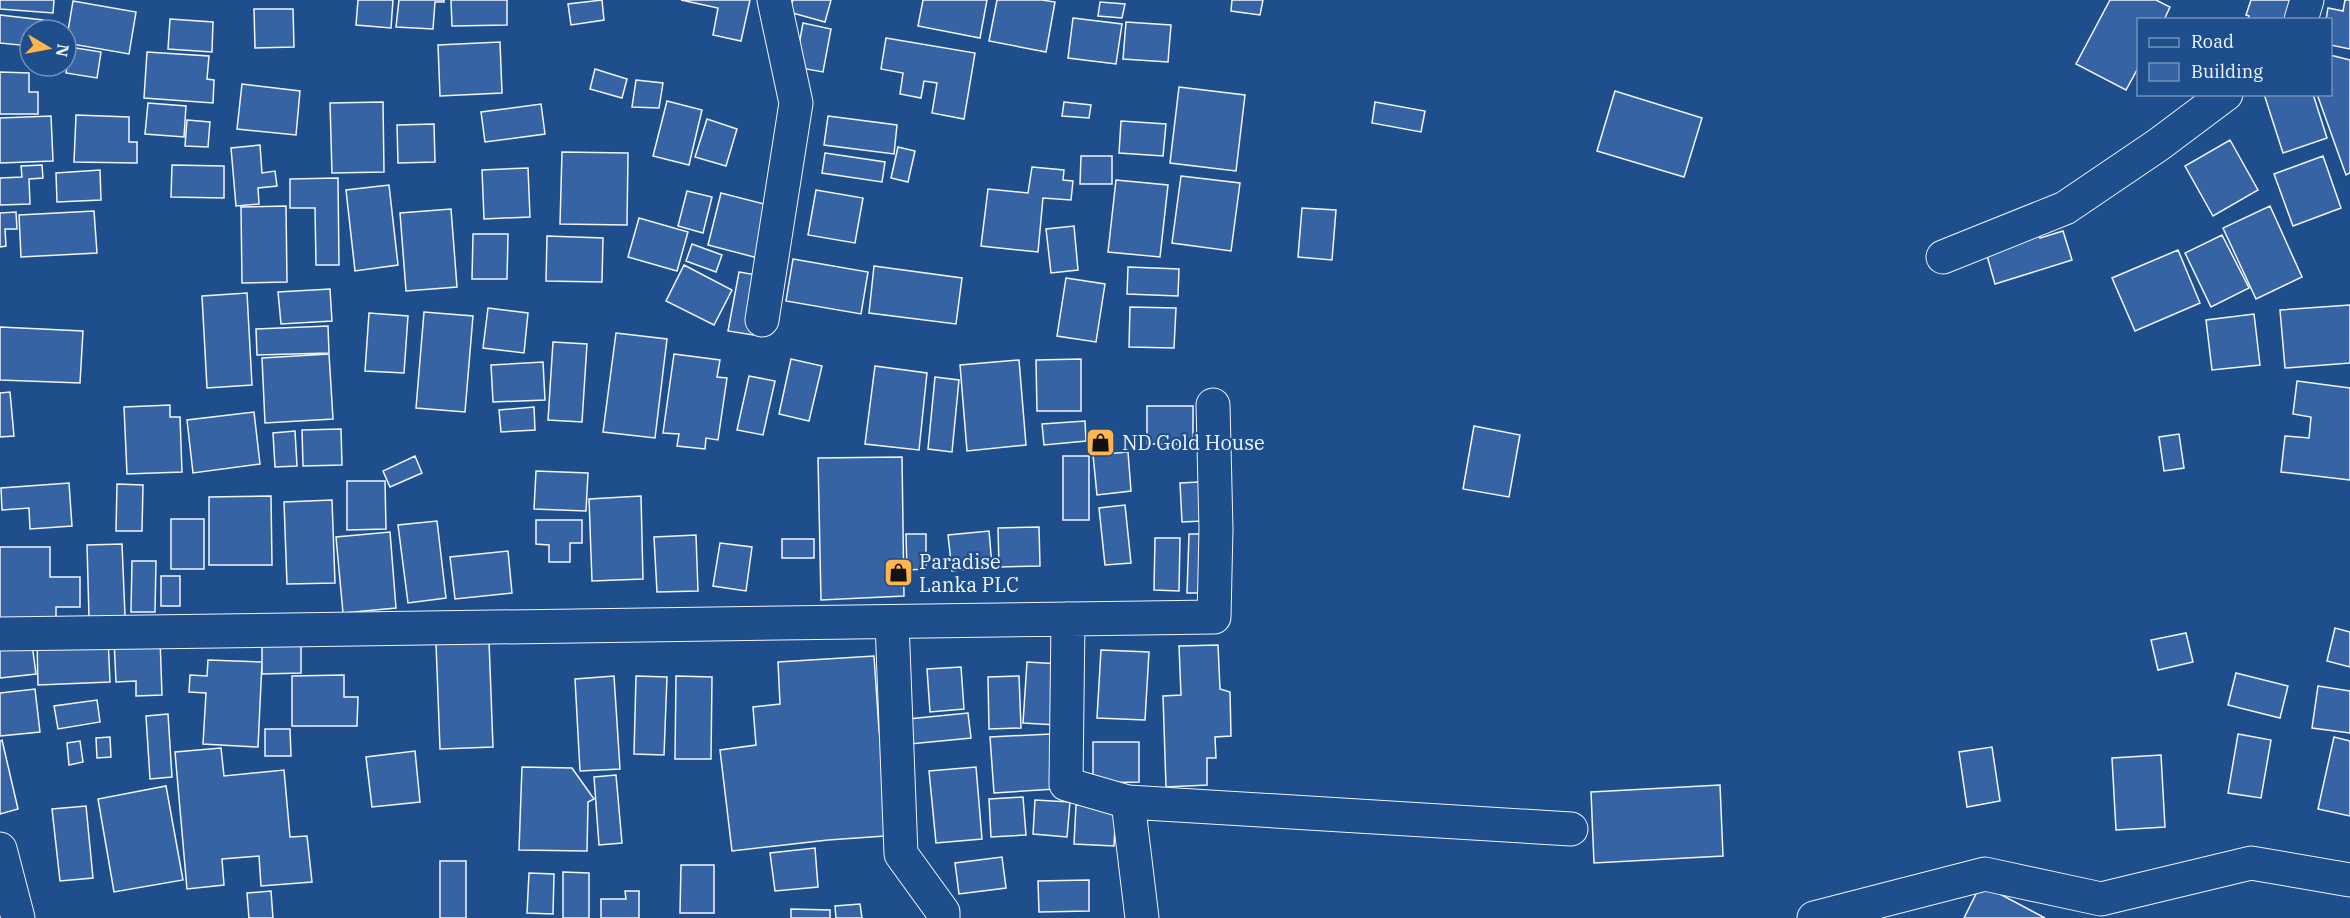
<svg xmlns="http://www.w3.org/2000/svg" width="2350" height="918" viewBox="0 0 2350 918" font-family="'IBM Plex Serif',serif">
<rect width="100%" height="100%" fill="#1f4e8c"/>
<!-- building -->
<path fill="#3563a3" stroke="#f2f6ff" stroke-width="1.5" d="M0,0H54L53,13L0,9Z
M358,0H393L391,28L356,25Z
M399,0H444V2H435L433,29L396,27Z
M451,0H507V25L452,26Z
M602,0L604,20L571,25L568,4Z
M681,0H750L741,41L713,35L718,8Z
M793,0H831L825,22L789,12Z
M923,0H987L980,38L918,26Z
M997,0H1042L1055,2L1046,52L989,41Z
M1232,0H1263L1260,15L1231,11Z
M2110,0H2156L2170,7L2164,20H2138V68L2126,90L2076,64Z
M2251,0H2299L2292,20H2248L2249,16L2246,15Z
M2345,0H2350V49L2330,45V20H2326L2328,8L2343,11Z
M73,1L136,12L129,54L66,43Z
M1100,2L1125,4L1122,18L1098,16Z
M254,9H293L294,47L255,48Z
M0,15L43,20L41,30H30V46L0,43Z
M1073,18L1122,24L1116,64L1068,58Z
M170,19L213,22L212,52L168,49Z
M1126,22L1171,25L1168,62L1123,59Z
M803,23L831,29L823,72L795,67Z
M886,38L975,53L964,119L932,113L937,83L924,81L921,98L900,94L903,73L881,69Z
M500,42L502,93L440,96L438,45Z
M70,47L101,52L97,78L66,73Z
M147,52L209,56L207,79L214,80L213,103L144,98Z
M2330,55L2350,60V173L2346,175L2317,94H2330Z
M595,69L627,79L622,98L590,89Z
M0,72L29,73V92H38V114H0Z
M636,80L663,83L659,108L632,107Z
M242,84L300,91L296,135L237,129Z
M1179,87L1245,95L1236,171L1170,163Z
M1615,91L1702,118L1684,177L1597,151Z
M2264,94H2313L2327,138L2283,153Z
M667,101L702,110L689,165L653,156Z
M383,102L384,172L332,173L330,103Z
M1064,102L1091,105L1089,118L1062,116Z
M1375,102L1425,111L1421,132L1372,123Z
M148,103L186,106L184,137L145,134Z
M541,104L545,134L485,142L481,112Z
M76,115L129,117V142H137V163L74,162Z
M51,116L53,161L0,163V118Z
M828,116L897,125L894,154L824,145Z
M707,119L737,129L726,166L695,157Z
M187,120L210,122L208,147L185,146Z
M1121,121L1166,124L1163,156L1119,153Z
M434,124L435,162L398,163L397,125Z
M2230,140L2258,190L2213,216L2185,166Z
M260,145L262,173L275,171L277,186L258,188L259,204L236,206L231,148Z
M898,147L915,151L908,182L891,178Z
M562,152L628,153L627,225L560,224Z
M825,153L885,162L882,182L822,173Z
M1081,156H1112V184H1080Z
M2323,156L2341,208L2293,226L2274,174Z
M42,165L43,178L29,179L30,204L0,205V178L22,177L21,166Z
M172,165L224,166V198L171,197Z
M1032,167L1064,170L1063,180L1073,181L1071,200L1043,198L1038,252L981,246L988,189L1028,193Z
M528,168L530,217L484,219L482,170Z
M100,170L101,200L57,202L56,173Z
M1181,176L1240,183L1231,251L1172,243Z
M338,178L339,265H316L315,208H290V179Z
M1116,180L1168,185L1160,257L1108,252Z
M389,185L398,265L355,271L346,190Z
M816,190L863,198L855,243L808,235Z
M687,191L712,197L703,233L678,226Z
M721,193L772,206L758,258L708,245Z
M286,206L287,282L242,283L241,207Z
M2270,206L2302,277L2256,299L2223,228Z
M1302,208L1336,210L1332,260L1298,257Z
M451,209L457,287L406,291L400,213Z
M94,211L97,253L21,257L19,215Z
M16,212L17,229H5L6,246L0,247V213Z
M639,218L688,232L677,271L628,257Z
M1074,226L1078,270L1051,273L1046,229Z
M2038,229L2040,238L2063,231L2072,260L1995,284L1984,245Z
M473,234H508L507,279H472Z
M2222,235L2249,288L2211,307L2185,253Z
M547,236L603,238L602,282L546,281Z
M692,244L722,255L716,272L686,261Z
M2178,250L2200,303L2135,331L2112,278Z
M793,259L868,272L861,314L786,301Z
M684,265L732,290L714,325L666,301Z
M874,266L962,278L956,324L869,313Z
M1128,267L1179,269L1178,296L1127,294Z
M739,272L763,276L753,335L728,331Z
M1066,278L1105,284L1096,342L1057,336Z
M330,289L332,321L281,324L278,292Z
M247,293L252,385L207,388L202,296Z
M2350,305V363L2285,368L2280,310Z
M1130,307L1176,308L1174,348L1129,347Z
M488,308L528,313L524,353L483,348Z
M424,312L473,316L465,412L416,408Z
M369,313L408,316L404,373L365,371Z
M2254,314L2260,365L2212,370L2206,320Z
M328,326L329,353L257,355L256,329Z
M0,327L83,331L80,383L0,380Z
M616,333L667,339L655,438L603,432Z
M553,342L587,344L582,422L548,420Z
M329,354L333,419L265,423L262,358Z
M674,354L720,360L717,377L727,378L718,440L706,438L705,449L677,446L679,434L663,433Z
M791,359L822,366L809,421L779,414Z
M1081,359V411H1037L1036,360Z
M1019,360L1026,445L967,451L960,365Z
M543,362L545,400L493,402L491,365Z
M875,366L927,373L919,450L865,444Z
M749,376L775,381L763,435L737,430Z
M935,377L959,380L952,452L928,449Z
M2297,381L2350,388V480L2281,472L2285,436L2309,438L2311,417L2293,414Z
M10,392L14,436L0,437V393Z
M170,405V417H180L182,472L127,474L124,407Z
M1147,406H1193V444H1147Z
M534,407L535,430L501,432L499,410Z
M254,412L260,464L193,473L187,420Z
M1085,421L1086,441L1044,445L1042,424Z
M1474,426L1520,435L1509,497L1463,489Z
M341,429L342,465L303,466L302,430Z
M295,431L297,466L275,467L273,433Z
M2179,434L2184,468L2164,471L2159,437Z
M1128,452L1131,491L1097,495L1093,455Z
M415,456L422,473L390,487L383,471Z
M1063,456H1089V520H1063Z
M902,457L904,596L821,600L818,458Z
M536,471L588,473L586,511L534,509Z
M347,481H385L386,529L347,530Z
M1199,482L1202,521L1182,522L1180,483Z
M69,483L72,526L30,529L29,508L2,510L1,488Z
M117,484L143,485L142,531H116Z
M271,496L272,565H209V497Z
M641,496L643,579L592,581L589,499Z
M332,500L335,583L287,584L284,502Z
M1125,505L1131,563L1105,565L1099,508Z
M171,519H204V569H171Z
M536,520H582V543H570V562H549V545L536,544Z
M437,521L446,598L408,603L398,525Z
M1039,527L1040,566L999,567L998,528Z
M989,531L992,566L952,571L948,535Z
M390,532L396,608L343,613L336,537Z
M906,534H926V569L907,570Z
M1189,534H1206L1204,593H1187Z
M696,535L698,591L657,592L654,537Z
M1155,538H1180L1179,591L1154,590Z
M782,539H814V558H782Z
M720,543L752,547L746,591L713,586Z
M122,544L125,616L89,617L87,545Z
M0,547H50V577H80V607H56V623H0Z
M508,551L512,593L455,599L450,557Z
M132,561H156L155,612H131Z
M161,576H180V606H161Z
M2335,628L2350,632V667L2327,661Z
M2186,633L2193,662L2158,670L2151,640Z
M108,638L110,682L38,685L37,641Z
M160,638L162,695L136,696V681L116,682L114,640Z
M489,641L493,747L440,749L436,643Z
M301,643V673L262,674V644Z
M32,644L36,674L0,678V647Z
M1218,645L1220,689L1230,692L1231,736L1215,737L1216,758H1207V785L1166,787L1163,696L1181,695L1179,646Z
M1101,650L1149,652L1145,720L1097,718Z
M874,656L879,730L892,832L885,836L828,840L732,851L720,750L756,745L753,707L780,704L778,662Z
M208,660L262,662L258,747L203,744L206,693L189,692L190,675L207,676Z
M1027,662L1060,664L1057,725L1023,723Z
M961,667L964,709L930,712L927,669Z
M2236,673L2288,686L2280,718L2228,705Z
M344,675V697H358L357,726H292V676Z
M614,676L620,769L580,771L575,679Z
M636,676L667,677L664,755L634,754Z
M676,676L712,677L711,759H675Z
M1019,676L1021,728L989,729L988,677Z
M2318,686L2350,691V733L2312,728Z
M35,689L40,732L0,736V693Z
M97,700L100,722L58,729L54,706Z
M968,713L971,738L910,744L908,719Z
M168,714L172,777L150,779L146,716Z
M265,729H290L291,756H265Z
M1051,734L1055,789L994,793L990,737Z
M2238,734L2271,740L2261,798L2228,793Z
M110,737L111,757L97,758L96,738Z
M2334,737L2350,741V816L2318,809Z
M2,740L18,809L0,814V741Z
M80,741L83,762L69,765L67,743Z
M1093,742H1139V782L1093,783Z
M1992,747L2000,801L1967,807L1959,752Z
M221,748L224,776L284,770L290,837L307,836L312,882L261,886L259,856L222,859L224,885L187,889L175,752Z
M415,751L420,802L372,807L366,757Z
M2161,755L2165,827L2116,830L2112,758Z
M522,767L572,768L594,799L588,802L587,851L519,850Z
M976,767L982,839L936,843L929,771Z
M616,775L622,843L599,845L594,777Z
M1720,785L1723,856L1594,863L1591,792Z
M166,786L183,880L114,892L98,799Z
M1023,797L1026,835L991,837L989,799Z
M1035,800L1070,802L1067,837L1033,834Z
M1076,805L1116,807L1114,846L1074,844Z
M86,806L93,878L60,881L52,809Z
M815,848L818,887L775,891L770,853Z
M1002,857L1006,888L959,894L955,863Z
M440,861H466V918H440Z
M681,865H714V913H680Z
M563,872L589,873V918H563Z
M529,873L554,874L553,914L527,913Z
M1089,880V911L1039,912L1038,881Z
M1981,884L2045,918H1964Z
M271,891L273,918H249L247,893Z
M625,891H639V918H601V899H626Z
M860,904L862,918H836L835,906Z
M791,909L830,910V918H791Z"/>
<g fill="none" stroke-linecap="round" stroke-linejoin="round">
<defs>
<path id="minor" d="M2301,20L2307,0
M1943,257L2065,208L2158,145L2226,94
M762,320L796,103L774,0
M1068,619L1066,784L1128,802L1142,918
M892,622L901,854L943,912V918
M0,634L1214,617L1216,529L1213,405
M1128,802L1571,829
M0,849L18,918
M1814,918L1985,874L2101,899L2251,863L2350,880"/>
</defs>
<!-- minor casing -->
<use href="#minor" stroke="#f2f6ff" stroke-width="35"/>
<!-- minor -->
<use href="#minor" stroke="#1f4e8c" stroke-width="33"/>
</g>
<!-- icons -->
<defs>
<symbol id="shop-square" viewBox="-11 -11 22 22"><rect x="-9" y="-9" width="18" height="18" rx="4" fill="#ffb74d" stroke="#1f4e8c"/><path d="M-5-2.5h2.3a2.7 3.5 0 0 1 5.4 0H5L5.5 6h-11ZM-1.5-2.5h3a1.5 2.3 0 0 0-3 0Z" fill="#111"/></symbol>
</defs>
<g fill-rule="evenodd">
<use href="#shop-square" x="1084" y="426" width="33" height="33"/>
<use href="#shop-square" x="882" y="556" width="33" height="33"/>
</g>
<g text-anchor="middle" stroke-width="4.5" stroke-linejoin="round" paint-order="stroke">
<!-- poi labels -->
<g font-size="20" fill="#f2f6ff" stroke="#1f4e8c" text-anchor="start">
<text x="1122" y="450">ND Gold House</text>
<text x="919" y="569">Paradise<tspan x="919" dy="23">Lanka PLC</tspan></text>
</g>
</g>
<!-- legend -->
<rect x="2137" y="18" width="195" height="78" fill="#1f4e8c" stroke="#7391ba" stroke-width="1.5"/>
<rect x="2149" y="38" width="30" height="9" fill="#1f4e8c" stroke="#7391ba" stroke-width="1.5"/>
<text x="2191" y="48" font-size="18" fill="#f2f6ff">Road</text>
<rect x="2149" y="63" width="30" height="18" fill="#3563a3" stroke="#7391ba" stroke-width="1.5"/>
<text x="2191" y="78" font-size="18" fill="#f2f6ff">Building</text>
<!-- north arrow -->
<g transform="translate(48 48) rotate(100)"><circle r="28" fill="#1f4e8c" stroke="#7391ba" stroke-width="1.5"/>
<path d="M0-4.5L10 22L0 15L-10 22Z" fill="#ffb74d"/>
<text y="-9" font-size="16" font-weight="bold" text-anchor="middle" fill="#f2f6ff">N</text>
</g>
</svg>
